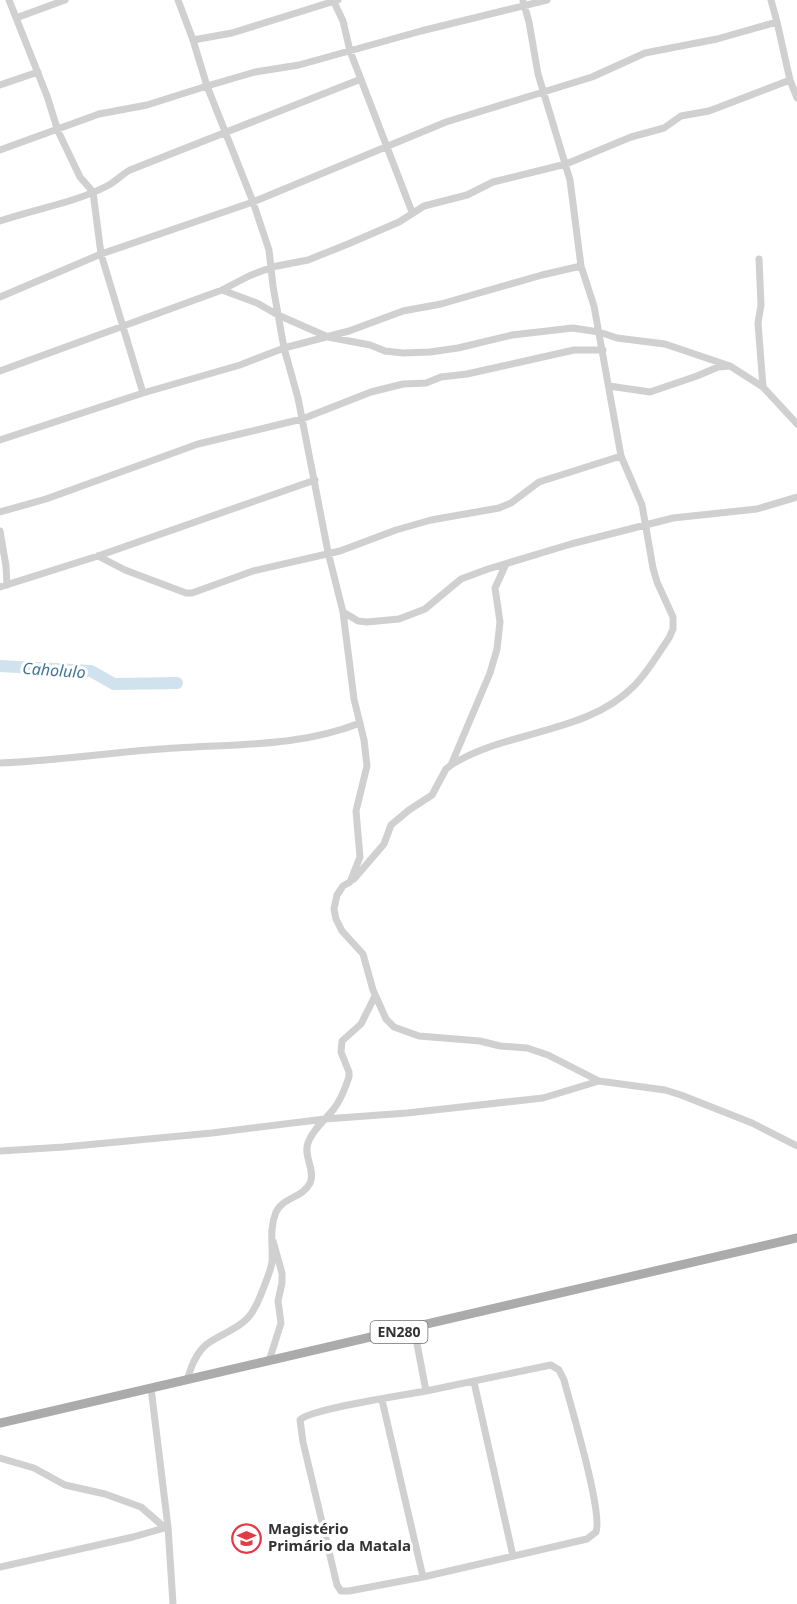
<svg xmlns="http://www.w3.org/2000/svg" width="797" height="1604" viewBox="0 0 797 1604" font-family="'Noto Sans',sans-serif">
<rect width="100%" height="100%" fill="#fff"/>
<g fill="none" stroke-linecap="round" stroke-linejoin="round">
<!-- river -->
<path stroke="#cfe2ee" stroke-width="12" d="M0,666L91,671L114,684L177,683"/>
<!-- minor -->
<path stroke="#d0d0d0" stroke-width="7" d="M333,0L343,21L350,51L412,212
M547,0L421,31L299,65L255,72L207,86L253,202L269,250L273,286L284,348L298,398L328,552L343,612L354,699L364,740L367,766L356,811L360,857L350,882L343,886L337,895L334,909L336,919L342,931L363,954L373,990L386,1019L394,1027L419,1036L480,1041L500,1046L527,1048L548,1055L599,1081L665,1090L681,1095L752,1123L797,1146
M771,0L777,22
M16,18L65,0
M193,40L232,33L338,0
M0,85L38,72
M0,150L99,114L147,105L207,86L193,40L178,0
M0,221C35,209 74,203 107,186C115,182 121,175 130,170L361,79
M759,259L761,305L758,323L763,387
M222,290L257,303L278,315L328,337L370,345L385,351L403,353L430,352L458,348L512,335L573,328L599,332L617,338L665,344L730,366
M0,297L101,254L93,192L80,177L58,131L47,96L9,0
M0,371L222,290L249,276L272,267L308,260L348,244L399,222L424,206L467,195L493,182L566,164L631,137L664,128L681,116L709,111L790,80
M609,386L650,392L697,376L718,367L730,366L763,387L797,424
M143,393L101,254L253,202L446,122L592,77L645,53L717,39L777,22L790,80L797,98
M0,440L143,393L240,365L284,348L349,331L403,311L441,304L542,275L581,266
M0,512L46,499L198,444L302,419L371,392L403,384L426,383L441,377L467,374L574,350H603
M0,531L6,566L7,585
M98,556L125,570L186,593H192L253,571L340,551L396,530L431,520L499,508L511,503L539,482L621,456L594,306L581,266L570,180L538,74L529,22L523,1
M0,587L98,556L315,480
M343,612L358,621L367,622L399,619L425,609L461,579L488,569L571,544L673,518L757,509L797,497
M0,763C54,761 107,753 160,749C229,743 294,749 360,723
M451,765L490,673L497,649L500,622L495,588L506,564
M354,879L384,844L391,825L409,810L432,795L446,769L451,765C506,730 587,734 634,686C648,672 658,654 669,638L673,629V617L657,582L653,568L642,505L621,456
M0,1151L64,1147L212,1133L325,1119L407,1113L543,1098L599,1081
M414,1328L426,1391L551,1365L559,1370L564,1380C571,1407 603,1512 596,1532L587,1539L423,1577L349,1591H341L337,1585L303,1442L300,1420C309,1409 406,1395 426,1391
M269,1361L281,1323L278,1301L282,1283V1273L273,1241
M187,1380C191,1367 196,1353 207,1344C222,1333 245,1327 254,1309C259,1301 271,1270 272,1262C273,1245 269,1229 276,1212C283,1197 303,1198 310,1183C316,1171 303,1156 308,1143C312,1130 325,1120 333,1110C341,1100 345,1089 349,1077V1072L341,1052L342,1041L361,1024L375,996
M474,1382L513,1556
M151,1388L168,1527L173,1604
M382,1400L423,1577
M0,1458L34,1468L65,1485L105,1494L141,1507L165,1528
M0,1567L133,1537L168,1527"/>
<!-- major -->
<path stroke="#ababab" stroke-width="9" d="M0,1423L797,1238"/>
</g>
<!-- icons -->
<defs>
<symbol id="school-ring" viewBox="-11 -11 22 22"><circle r="9.5" fill="#fff" stroke="#e63946" stroke-width="1.5"/><path d="M0-5L7-2L0 1L-7-2ZM-4 1L0 2.5L4 1V4Q0 6-4 4Z" fill="#e63946"/></symbol>
</defs>
<g fill-rule="evenodd">
<use href="#school-ring" x="230" y="1522" width="33" height="33"/>
</g>
<g text-anchor="middle" stroke-width="6" stroke-linejoin="round" paint-order="stroke">
<!-- shield labels -->
<rect fill="#fff" stroke="#707070" stroke-width="1.5" x="370.5" y="1321" width="57" height="22" rx="4.5"/>
<g font-size="14" font-weight="bold" fill="#333">
<text x="399" y="1337">EN280</text>
</g>
<!-- poi labels -->
<g font-size="15" font-weight="bold" fill="#333" stroke="#fff" text-anchor="start">
<text x="268" y="1534">Magistério<tspan x="268" dy="17">Primário da Matala</tspan></text>
</g>
<!-- water labels -->
<g font-size="16" font-style="italic" fill="#3f7597" stroke="#fff">
<text transform="translate(54 670) rotate(4)" y="6">Caholulo</text>
</g>
</g>
</svg>
